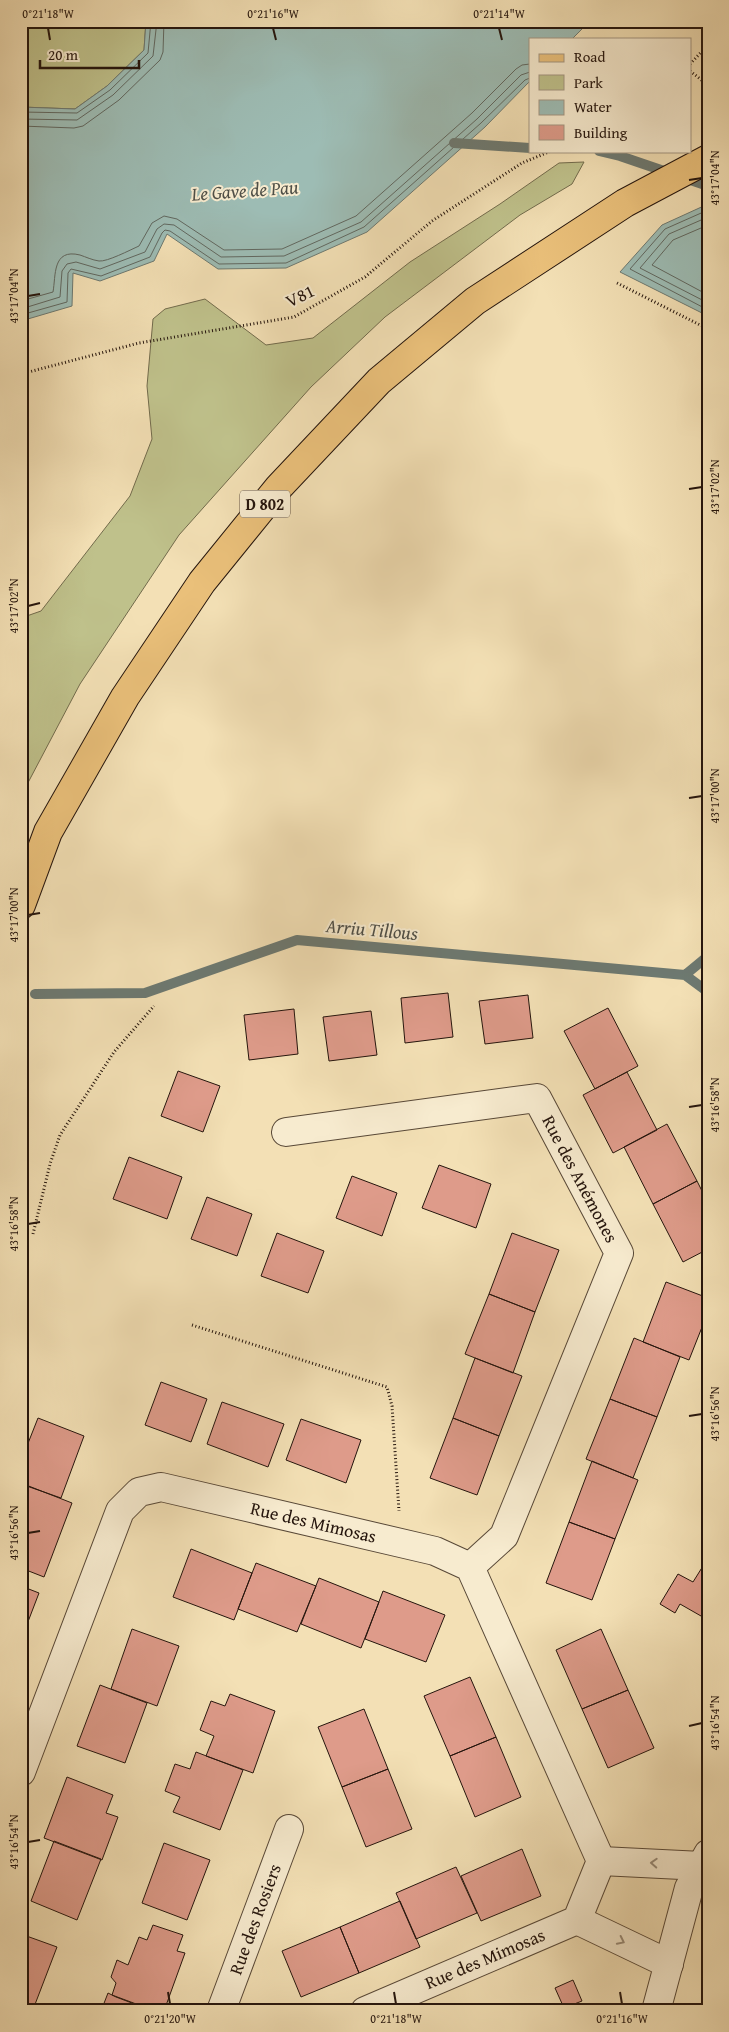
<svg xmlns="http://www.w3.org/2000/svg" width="729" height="2032" viewBox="0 0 729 2032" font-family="'Gentium Book Plus',serif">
<rect width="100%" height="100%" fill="#f3e0b5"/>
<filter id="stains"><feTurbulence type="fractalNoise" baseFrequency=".004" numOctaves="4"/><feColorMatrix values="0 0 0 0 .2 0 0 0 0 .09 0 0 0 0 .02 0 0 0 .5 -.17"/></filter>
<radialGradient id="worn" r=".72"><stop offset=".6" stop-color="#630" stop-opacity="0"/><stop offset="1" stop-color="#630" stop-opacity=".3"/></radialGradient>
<!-- green -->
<path fill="#bfc18b" stroke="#726b4c" d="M21,21H146L144,50L107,86L75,109L21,107Z
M584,162L572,184L520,215L385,317L311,387L179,535L80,684L21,796V618L41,611L130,496L152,439L147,386L153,319L165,309L205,299L266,345L313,338L410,262L500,204L559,163Z"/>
<!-- water -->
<path fill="#9dbcb4" stroke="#6d7971" d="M146,21H590L572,39H530V81L485,127L367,232L286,268L218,269L167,234L154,261L100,281L73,273L72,306L21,321V107L75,109L107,86L144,50Z
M708,204V316L620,272L662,225Z"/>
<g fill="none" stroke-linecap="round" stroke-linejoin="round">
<!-- shore -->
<path stroke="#616860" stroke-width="1" d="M21,112L77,113L110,90L148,53L151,21
M21,119L77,120L113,95L153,56L157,21
M21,126L74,128L83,126L119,100L160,60L163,52L164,21
M708,210L665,229L630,269L708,310
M708,217L669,234L640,268L708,303
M708,225L673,240L652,265L708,295
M21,301L53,292C56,276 52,248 80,255C86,257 92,260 99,261C107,262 130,250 139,246L152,223L164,216L177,219L224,250L282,249L356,216L472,113L516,69L522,65L530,64
M21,309L60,297L62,271L67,264L76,262L100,269L145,252L157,229L164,224L174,225L221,257L284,256L361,222L477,119L521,75L530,72
M21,315L67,302L68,273L71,269L101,276L150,257L162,233L165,230L170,231L219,264L286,263L364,227L481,123L525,80L530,78"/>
<!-- stream -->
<path stroke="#6d7971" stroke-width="10" d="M454,143L530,148
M599,151L620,156L708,186
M685,975L708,956
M35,994L145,993L297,940L685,975L708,992"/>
</g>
<!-- building -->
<path fill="#de9b8a" stroke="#25150d" d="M448,993L453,1037L405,1043L401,998Z
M528,995L533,1038L485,1044L479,1001Z
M608,1008L638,1066L595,1089L564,1031Z
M294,1009L298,1054L249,1060L244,1015Z
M371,1011L377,1055L329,1061L323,1017Z
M178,1071L220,1086L203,1132L161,1116Z
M627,1072L657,1130L613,1153L583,1095Z
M667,1124L697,1181L653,1204L624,1147Z
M129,1157L182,1177L167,1219L113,1199Z
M439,1165L491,1184L476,1228L422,1208Z
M352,1176L397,1193L382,1236L336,1218Z
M697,1181L708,1203V1249L683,1262L653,1204Z
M207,1197L252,1214L237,1256L191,1239Z
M277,1233L324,1251L308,1293L261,1276Z
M512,1233L559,1250L535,1312L489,1294Z
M666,1282L708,1298V1312L689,1360L643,1342Z
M489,1294L535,1312L513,1373L465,1354Z
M634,1338L680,1357L657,1417L610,1399Z
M475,1358L522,1376L499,1436L453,1418Z
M161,1382L207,1399L191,1442L145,1425Z
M610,1399L657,1417L633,1478L586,1459Z
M222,1402L284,1424L268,1467L207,1444Z
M38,1418L84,1436L61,1498L21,1484V1461Z
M453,1418L499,1436L477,1495L430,1478Z
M301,1419L361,1440L346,1483L286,1460Z
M592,1461L638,1480L615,1539L569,1522Z
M26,1485L72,1503L44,1577L21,1568V1498Z
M569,1522L615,1539L592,1600L546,1583Z
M191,1549L252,1573L234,1620L173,1597Z
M708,1558V1620L680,1604L675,1613L660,1604L678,1574L693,1582Z
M256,1563L316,1586L297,1632L238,1609Z
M319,1578L379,1602L361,1648L301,1624Z
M21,1586L39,1593L21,1640Z
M383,1591L445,1615L426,1662L365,1639Z
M132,1629L179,1646L157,1706L111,1689Z
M601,1629L628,1690L582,1709L556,1650Z
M470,1677L496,1737L450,1756L424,1696Z
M100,1685L147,1703L125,1763L77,1746Z
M628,1690L654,1748L608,1768L582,1709Z
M230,1694L275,1711L253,1773L206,1756L214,1736L200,1730L211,1701L225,1706Z
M364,1709L388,1769L342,1787L318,1727Z
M496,1737L521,1797L475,1817L450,1756Z
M196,1752L243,1770L220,1830L173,1812L180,1797L165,1791L175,1764L190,1769Z
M388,1769L412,1829L366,1847L342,1787Z
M67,1777L113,1795L106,1813L118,1817L102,1860L44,1838Z
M54,1841L101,1859L77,1920L31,1901Z
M164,1843L210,1860L187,1920L142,1903Z
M522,1849L541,1896L481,1921L461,1876Z
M456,1867L477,1913L416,1939L396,1893Z
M400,1901L420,1947L359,1973L340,1927Z
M153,1925L183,1935L177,1951L185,1953L164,2011H155L112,1995L116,1983L111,1977L117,1960L128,1965L139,1937L147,1940Z
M340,1927L359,1973L301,1997L282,1951Z
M21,1934L57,1947L34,2007L21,2002Z
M573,1980L582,2001L564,2008L555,1988Z
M108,1993L116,1997L153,2011H101Z
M21,2002L44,2011H21Z"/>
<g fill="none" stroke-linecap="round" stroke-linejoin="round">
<defs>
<g id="minor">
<path id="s1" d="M286,1132L537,1098L619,1253L504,1536L470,1567"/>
<path id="s2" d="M21,1772L120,1511L139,1492L161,1487L435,1551L470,1567L601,1861L577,1920L365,2011"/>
<path d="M601,1861L702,1866"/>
<path d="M577,1920L669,1964"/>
<path id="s3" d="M221,2011L289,1829"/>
<path d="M656,2011L689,1888L708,1854"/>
</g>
<path id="primary" d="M21,905L48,832L125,697L202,582L279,487L379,381L475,301L625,203L708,159"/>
</defs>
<!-- minor casing -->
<use href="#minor" stroke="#584837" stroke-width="30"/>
<!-- primary casing -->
<use href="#primary" stroke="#25150d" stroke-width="30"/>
<!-- path -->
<path stroke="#25150d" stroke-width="3" stroke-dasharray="1 2.5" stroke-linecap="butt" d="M690,64L708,45
M690,71L708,85
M617,283L708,329
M21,374L139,343L294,317L365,277L432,221L522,163L551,151
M33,1234L50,1164L60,1135L114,1052L154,1006
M192,1325L387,1387L392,1406L399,1511"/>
<!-- minor -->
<use href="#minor" stroke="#f7ebcf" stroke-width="28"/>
<!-- primary -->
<use href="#primary" stroke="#eac07a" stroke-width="28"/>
</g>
<!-- one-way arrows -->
<defs><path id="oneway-chevron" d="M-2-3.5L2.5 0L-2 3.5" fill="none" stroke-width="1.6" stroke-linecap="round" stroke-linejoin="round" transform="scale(1.25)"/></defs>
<g stroke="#988b78">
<use href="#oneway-chevron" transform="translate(654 1863) rotate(-177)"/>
<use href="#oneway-chevron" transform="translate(621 1941) rotate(26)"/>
</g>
<!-- ticks -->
<path fill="none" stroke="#25150d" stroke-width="2" d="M48,28L50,40M273,28L276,40M499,28L502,40M689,180L702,178M28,296L40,294M689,489L702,487M28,606L40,603M689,798L702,796M28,915L40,913M689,1107L702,1105M28,1224L40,1222M689,1416L702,1414M28,1533L40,1531M689,1726L702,1723M28,1842L40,1840M168,1992L170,2004M394,1992L396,2004M620,1992L622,2004"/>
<g text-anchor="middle" stroke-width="4" stroke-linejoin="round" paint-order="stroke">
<!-- shield labels -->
<rect fill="#f7ebcf" stroke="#645547" stroke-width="1" x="240" y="490.5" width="50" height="27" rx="4"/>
<g font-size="16" font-weight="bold" fill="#25150d">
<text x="265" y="510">D 802</text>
</g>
<!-- street labels -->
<g font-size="18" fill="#25150d" stroke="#f7ebcf">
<text transform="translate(300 296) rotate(-26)" y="6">V81</text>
<text dy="6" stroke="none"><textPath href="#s1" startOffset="345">Rue des Anémones</textPath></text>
<text dy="6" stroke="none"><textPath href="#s2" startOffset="485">Rue des Mimosas</textPath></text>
<text dy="6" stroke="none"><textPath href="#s3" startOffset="98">Rue des Rosiers</textPath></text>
<text transform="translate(485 1959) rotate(-23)" y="6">Rue des Mimosas</text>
</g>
<!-- water labels -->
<g font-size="19" font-style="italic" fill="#4f4f47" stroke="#f7ebcf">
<text transform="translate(245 190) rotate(-4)" y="7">Le Gave de Pau</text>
<text transform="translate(372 929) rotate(5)" y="7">Arriu Tillous</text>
</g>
</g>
<!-- margin -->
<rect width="729" height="2032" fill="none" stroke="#f3e0b5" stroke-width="55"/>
<!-- legend -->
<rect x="529" y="38" width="162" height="115" fill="#f7ebcf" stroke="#a39581"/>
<rect x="539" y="54" width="25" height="8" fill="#eac07a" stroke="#a39581"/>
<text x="574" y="62" font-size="15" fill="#25150d">Road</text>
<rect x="539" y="75" width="25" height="15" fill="#bfc18b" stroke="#a39581"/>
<text x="574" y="88" font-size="15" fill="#25150d">Park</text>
<rect x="539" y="100" width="25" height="15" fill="#9dbcb4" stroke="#a39581"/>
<text x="574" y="112" font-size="15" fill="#25150d">Water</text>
<rect x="539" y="125" width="25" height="15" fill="#de9b8a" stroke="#a39581"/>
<text x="574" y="138" font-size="15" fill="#25150d">Building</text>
<!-- scale -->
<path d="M40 60v8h99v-8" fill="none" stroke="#25150d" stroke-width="2.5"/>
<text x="48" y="60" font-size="15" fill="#25150d" stroke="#f7ebcf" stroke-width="4" paint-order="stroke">20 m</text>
<rect x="28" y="28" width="674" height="1976" fill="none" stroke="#25150d" stroke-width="2"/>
<g font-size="12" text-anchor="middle" fill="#25150d">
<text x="48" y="18">0°21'18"W</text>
<text x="273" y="18">0°21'16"W</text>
<text x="499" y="18">0°21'14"W</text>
<text transform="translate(715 178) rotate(-90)" y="4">43°17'04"N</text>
<text transform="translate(14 296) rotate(-90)" y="4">43°17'04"N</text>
<text transform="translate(715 487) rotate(-90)" y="4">43°17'02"N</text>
<text transform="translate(14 606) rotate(-90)" y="4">43°17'02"N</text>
<text transform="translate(715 796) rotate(-90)" y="4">43°17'00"N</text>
<text transform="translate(14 915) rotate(-90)" y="4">43°17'00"N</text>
<text transform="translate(715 1105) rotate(-90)" y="4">43°16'58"N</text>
<text transform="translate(14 1224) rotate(-90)" y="4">43°16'58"N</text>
<text transform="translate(715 1414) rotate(-90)" y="4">43°16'56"N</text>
<text transform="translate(14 1533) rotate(-90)" y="4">43°16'56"N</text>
<text transform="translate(715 1723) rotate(-90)" y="4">43°16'54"N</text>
<text transform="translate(14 1842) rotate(-90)" y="4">43°16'54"N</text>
<text x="170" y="2023">0°21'20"W</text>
<text x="396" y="2023">0°21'18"W</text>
<text x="622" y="2023">0°21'16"W</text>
</g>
<rect width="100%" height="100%" filter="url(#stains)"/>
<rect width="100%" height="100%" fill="url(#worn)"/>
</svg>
